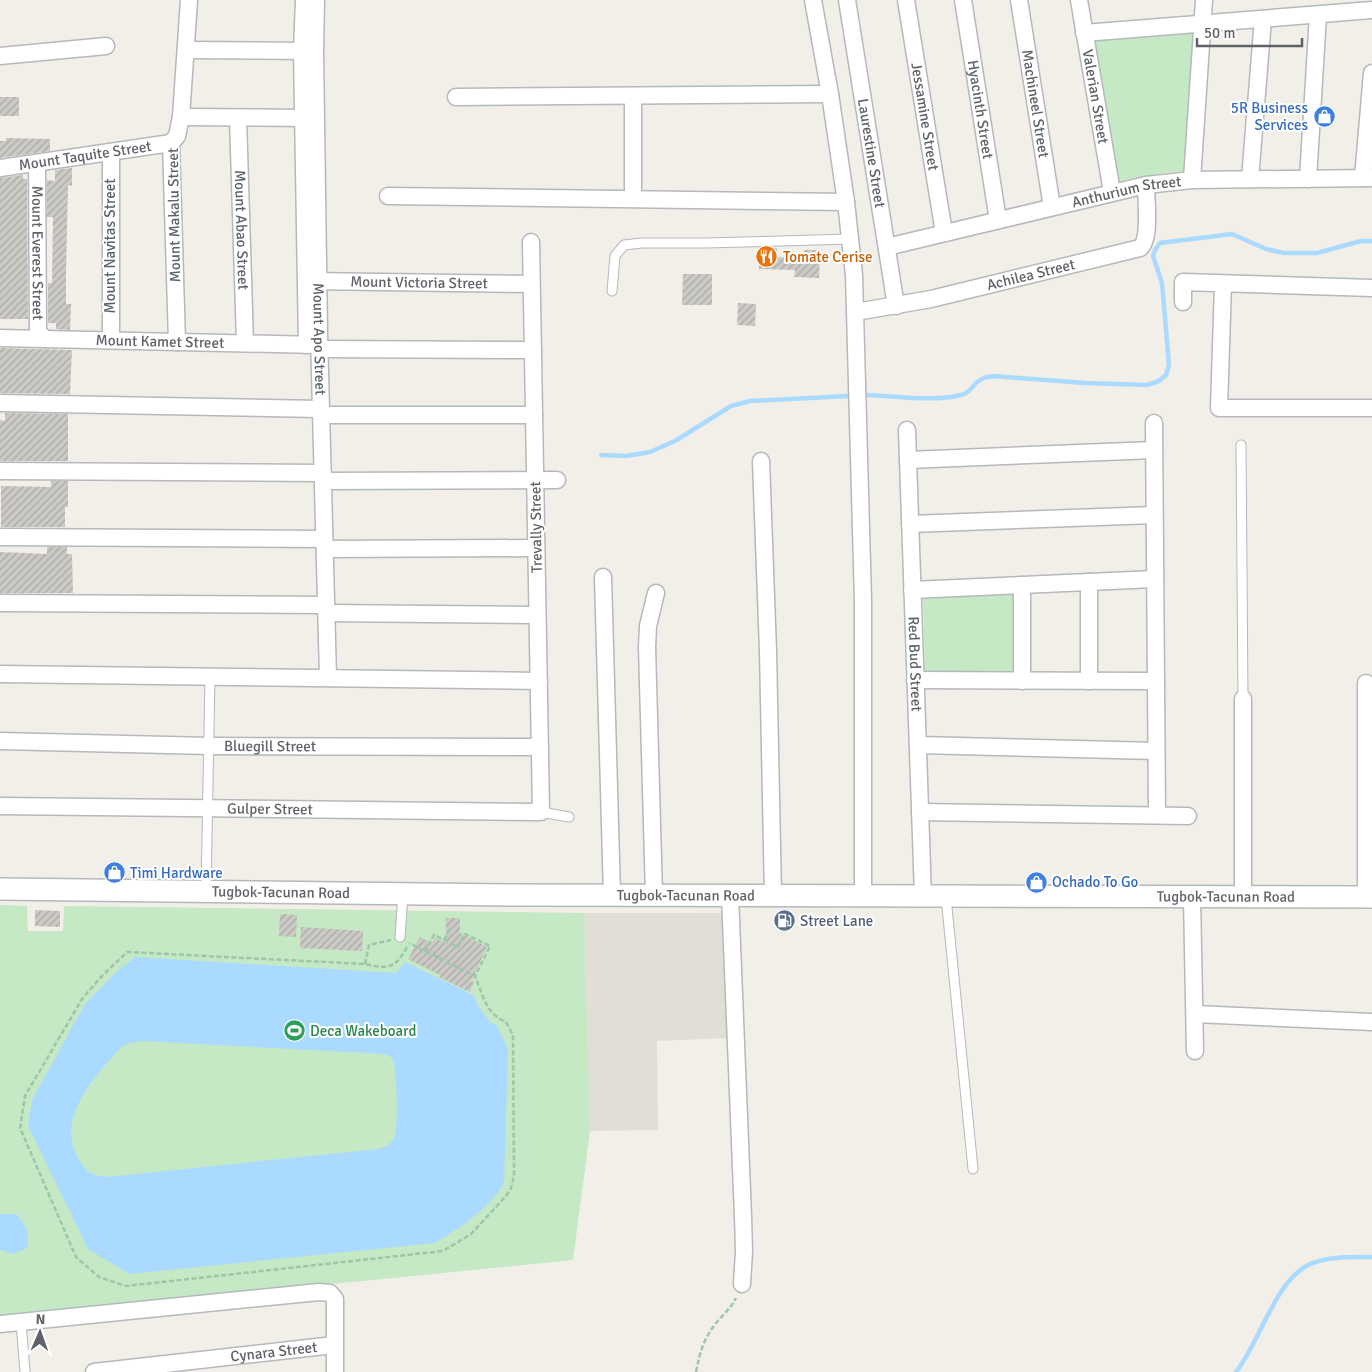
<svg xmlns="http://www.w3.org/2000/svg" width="1372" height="1372" viewBox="0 0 1372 1372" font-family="Signika,sans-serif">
<defs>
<pattern id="building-hatch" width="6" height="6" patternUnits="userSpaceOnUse" patternTransform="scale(1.25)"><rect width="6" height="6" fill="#cccac5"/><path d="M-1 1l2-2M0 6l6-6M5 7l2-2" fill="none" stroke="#a9a8a4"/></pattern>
</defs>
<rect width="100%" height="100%" fill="#f1efe8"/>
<!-- education -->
<path fill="#e1ded6" d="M584,913H722L729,1038L657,1041L658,1130L590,1131Z"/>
<!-- green -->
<path fill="#c5e8c5" d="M1195,32L1186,171L1162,173L1118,181L1094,40Z
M1013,593L1014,673H925L923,597Z
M0,905L27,906L28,931H63L64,906L584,913L590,1131L573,1260L0,1317Z"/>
<!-- water -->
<path fill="#aadaff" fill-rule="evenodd" d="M136,957L396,973L405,962L475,996L478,1006L491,1023L497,1026L508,1049L504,1183C488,1210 461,1227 435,1243L129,1274L88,1249L28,1126L32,1100L85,1004L118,970ZM142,1041L385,1054C387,1055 390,1056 392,1058C397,1065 399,1129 394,1138C391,1144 386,1147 379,1149L107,1177C89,1175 86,1172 77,1156C59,1123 86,1087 107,1063C113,1057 119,1047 127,1044C131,1042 138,1042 142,1041Z
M0,1214H16C27,1226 30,1233 27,1248L13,1254L0,1250Z"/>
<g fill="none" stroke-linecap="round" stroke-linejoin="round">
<!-- stream -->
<path stroke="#aadaff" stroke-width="4.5" d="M867,395C895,396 935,402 961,395C973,392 972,383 982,379C985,377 990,377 993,376L1085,383L1147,385L1159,381L1166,375L1169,365L1162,283L1153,256L1155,250L1160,243L1232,234L1266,249L1284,253H1317L1361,241H1372
M601,455L626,456L650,452L675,441L731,406L750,401L848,396
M1236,1372C1259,1343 1275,1282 1308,1265C1326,1256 1352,1257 1372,1257"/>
</g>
<!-- building -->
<path fill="url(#building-hatch)" d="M0,97H19V116H0Z
M1322,110L1334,111L1333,124H1321Z
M6,138L50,139V151L0,158V141H6Z
M72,168V186L68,185L66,272V304H71L70,330L56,329V323H48V283H52L53,217H47V180L55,181V170Z
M23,175V179H27L28,319H0V178Z
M760,248H777L776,257L803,258L804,250H820L819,278L794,277L795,270L759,269Z
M683,274H712V305H682Z
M738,303L756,304L755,326L737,325Z
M0,348L72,350L70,394L0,393Z
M5,413L68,414V461H0V420L5,421Z
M51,481H68V507H65V527H1V486L51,487Z
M47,547H67V554H72L73,593H0V552L47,554Z
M35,910L60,911V927L35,926Z
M280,914L297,915L296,937L279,936Z
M446,918H460V933L487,947L471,981L474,982L470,992L439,977L440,975L408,959L420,937L432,943L435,938L446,943Z
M301,927L363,931L362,951L300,948Z"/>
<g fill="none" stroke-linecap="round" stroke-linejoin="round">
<defs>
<path id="service" d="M612,291L615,256L624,245L642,243H706L851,239
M1241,445L1243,699
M541,812L569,817
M206,891L210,676
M946,897L973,1169
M400,937L403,894
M21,1322L25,1372"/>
<g id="minor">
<path d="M304,0L302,51L307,345"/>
<path id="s1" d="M316,0L315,51L319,334L328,678"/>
<path d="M813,0L830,94L846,202L854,275L863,601V895"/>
<path id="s2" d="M847,0L896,306"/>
<path id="s3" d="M906,0L944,233"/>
<path id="s4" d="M963,0L998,220"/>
<path id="s5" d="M1019,0L1052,207"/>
<path id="s6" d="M1079,0L1112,192"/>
<path d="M1084,33L1372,10"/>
<path d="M186,50L313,51"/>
<path d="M0,56L106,46"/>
<path d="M633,96V199"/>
<path d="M456,97L830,94"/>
<path d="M181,117L314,118"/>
<path id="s7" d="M238,118L245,343"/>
<path d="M111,153V340"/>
<path id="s8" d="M37,163L38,332L45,339"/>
<path id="s9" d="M0,168L171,143"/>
<path d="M1363,178L1372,73"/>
<path d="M1250,179L1263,19"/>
<path d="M1308,179L1318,15"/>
<path d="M1192,180L1204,0"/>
<path d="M388,196L846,202"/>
<path id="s10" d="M887,247L1146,185L1192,180L1372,178"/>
<path id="s11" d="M308,281L531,284"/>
<path d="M1223,284L1219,408H1372"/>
<path d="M1183,302V282L1372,288"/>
<path id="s12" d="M856,312L931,299L1140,248C1151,239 1146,200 1146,185"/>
<path id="s13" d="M0,338L318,345"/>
<path d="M177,342L171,143L177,136L181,117L189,0"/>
<path d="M319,349L533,350"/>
<path d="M0,403L321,409"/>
<path d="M321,415H534"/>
<path d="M1154,423L1157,815"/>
<path id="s14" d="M907,430L923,896"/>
<path d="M908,460L1154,450"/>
<path d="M761,461L768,651L773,896"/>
<path d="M0,471L323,473"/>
<path d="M323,481L557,480"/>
<path d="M910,524L1154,515"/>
<path d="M0,537L324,539"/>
<path d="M325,549L536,548"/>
<path d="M603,577L612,895"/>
<path d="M1089,582V681"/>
<path d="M1022,585V681"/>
<path d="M912,590L1155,579"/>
<path d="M0,603L326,605"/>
<path d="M326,613L537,615"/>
<path d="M0,674L539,681"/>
<path d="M915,680L1156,681"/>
<path id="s15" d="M0,741L210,746L540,747"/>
<path d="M918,745L1156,751"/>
<path id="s16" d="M0,806L541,812L531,242"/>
<path d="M920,812L1188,816"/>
<path d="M654,895L647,647L648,626L656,593"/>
<path d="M730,896L743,1216L744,1251L742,1284"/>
<path d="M1192,897L1195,1051"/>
<path d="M1243,897V699"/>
<path d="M1366,897V683"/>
<path d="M1195,1014L1372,1022"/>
<path d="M0,1324L319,1292L330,1293L335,1299V1372"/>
<path id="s17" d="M94,1372L334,1345"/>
</g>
<g id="tertiary">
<path id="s18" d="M0,889L517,895L1372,897"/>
</g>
</defs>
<!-- service casing -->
<use href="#service" stroke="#b5b8bc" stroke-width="11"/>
<!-- minor casing -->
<use href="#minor" stroke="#b5b8bc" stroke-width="19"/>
<!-- tertiary casing -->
<use href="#tertiary" stroke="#b5b8bc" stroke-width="24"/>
<!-- path -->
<path stroke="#9cc7a9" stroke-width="2.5" stroke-dasharray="5 2.5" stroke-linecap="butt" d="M444,940L450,929
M407,947C395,969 389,969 365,964L127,952L100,978L82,999L25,1096L20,1128L76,1257L99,1277L126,1286L443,1251L471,1234L506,1196L511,1188L514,1176L513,1035L506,1022C485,1013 483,995 475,976L409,943
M425,952L434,935L458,947L465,934L490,946L475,976
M365,964L369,945L391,940
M696,1372C700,1352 703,1340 716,1323C723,1315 731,1308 736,1298"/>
<!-- service -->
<use href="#service" stroke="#fff" stroke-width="9"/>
<!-- minor -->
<use href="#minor" stroke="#fff" stroke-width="16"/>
<!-- tertiary -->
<use href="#tertiary" stroke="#fff" stroke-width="21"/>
</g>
<!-- icons -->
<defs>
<symbol id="shop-disc" viewBox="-11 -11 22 22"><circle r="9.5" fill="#3f7fe0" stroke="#fff"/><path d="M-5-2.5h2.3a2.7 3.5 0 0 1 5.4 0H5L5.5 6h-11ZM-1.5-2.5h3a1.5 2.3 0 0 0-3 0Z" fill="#fff"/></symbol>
<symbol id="restaurant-disc" viewBox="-11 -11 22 22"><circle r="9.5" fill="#e8710a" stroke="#fff"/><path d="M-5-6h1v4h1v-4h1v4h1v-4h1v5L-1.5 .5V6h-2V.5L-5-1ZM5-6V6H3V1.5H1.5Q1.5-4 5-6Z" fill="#fff"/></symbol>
<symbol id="fuel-disc" viewBox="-11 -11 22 22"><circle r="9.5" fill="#5c6f8a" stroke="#fff"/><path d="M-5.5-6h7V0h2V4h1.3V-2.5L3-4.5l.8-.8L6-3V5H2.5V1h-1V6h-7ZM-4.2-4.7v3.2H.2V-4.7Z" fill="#fff"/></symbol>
<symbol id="stadium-disc" viewBox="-11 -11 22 22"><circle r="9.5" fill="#2e9e5b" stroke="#fff"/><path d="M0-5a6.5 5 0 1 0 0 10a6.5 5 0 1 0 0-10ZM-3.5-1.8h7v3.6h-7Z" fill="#fff"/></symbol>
</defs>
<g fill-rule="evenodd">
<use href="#shop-disc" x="1312" y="104" width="25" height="25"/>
<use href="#restaurant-disc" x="754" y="244" width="25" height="25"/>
<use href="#shop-disc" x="102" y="860" width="25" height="25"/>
<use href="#shop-disc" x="1024" y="870" width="25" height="25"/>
<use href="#fuel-disc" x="772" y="908" width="25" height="25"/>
<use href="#stadium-disc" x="282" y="1018" width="25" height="25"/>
</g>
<g text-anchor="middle" stroke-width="4" stroke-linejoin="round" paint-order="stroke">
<!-- street labels -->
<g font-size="15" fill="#5f6368" stroke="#fff">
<text dy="5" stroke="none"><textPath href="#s6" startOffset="98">Valerian Street</textPath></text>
<text dy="5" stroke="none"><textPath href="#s5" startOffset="105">Machineel Street</textPath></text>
<text dy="5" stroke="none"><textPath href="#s4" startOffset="111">Hyacinth Street</textPath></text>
<text dy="5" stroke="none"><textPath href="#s3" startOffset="118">Jessamine Street</textPath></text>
<text dy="5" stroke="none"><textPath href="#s2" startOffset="155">Laurestine Street</textPath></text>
<text dy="5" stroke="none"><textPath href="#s9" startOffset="86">Mount Taquite Street</textPath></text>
<text dy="5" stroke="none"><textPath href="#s10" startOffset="246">Anthurium Street</textPath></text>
<text transform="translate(174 215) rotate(-91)" y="5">Mount Makalu Street</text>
<text dy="5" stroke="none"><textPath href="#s7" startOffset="112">Mount Abao Street</textPath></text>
<text transform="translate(110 246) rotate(-90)" y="5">Mount Navitas Street</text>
<text dy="5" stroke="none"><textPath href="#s8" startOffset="90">Mount Everest Street</textPath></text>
<text dy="5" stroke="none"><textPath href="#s12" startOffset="179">Achilea Street</textPath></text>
<text dy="5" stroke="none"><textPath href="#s11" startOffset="111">Mount Victoria Street</textPath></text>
<text dy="5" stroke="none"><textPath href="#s1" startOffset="339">Mount Apo Street</textPath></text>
<text dy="5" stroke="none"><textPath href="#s13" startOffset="160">Mount Kamet Street</textPath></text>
<text transform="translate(536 527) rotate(-91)" y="5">Trevally Street</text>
<text dy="5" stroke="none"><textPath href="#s14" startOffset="234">Red Bud Street</textPath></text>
<text dy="5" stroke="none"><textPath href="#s15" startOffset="270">Bluegill Street</textPath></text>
<text dy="5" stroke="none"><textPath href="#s16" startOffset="270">Gulper Street</textPath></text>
<text dy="5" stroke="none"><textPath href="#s18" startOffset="281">Tugbok-Tacunan Road</textPath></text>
<text dy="5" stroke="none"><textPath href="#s18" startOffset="686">Tugbok-Tacunan Road</textPath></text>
<text dy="5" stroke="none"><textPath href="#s18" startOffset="1226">Tugbok-Tacunan Road</textPath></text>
<text dy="5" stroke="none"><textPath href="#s17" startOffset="181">Cynara Street</textPath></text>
</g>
<!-- shop labels -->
<g font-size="15" fill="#366cbe" stroke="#fff" text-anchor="start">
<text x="1308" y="113" text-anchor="end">5R Business<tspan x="1308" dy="17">Services</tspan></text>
<text x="130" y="878">Timi Hardware</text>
<text x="1052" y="887">Ochado To Go</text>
</g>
<!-- food labels -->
<g font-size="15" fill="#c56008" stroke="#fff" text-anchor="start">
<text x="783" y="262">Tomate Cerise</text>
</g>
<!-- service labels -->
<g font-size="15" fill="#4e5e75" stroke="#fff" text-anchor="start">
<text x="800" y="926">Street Lane</text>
</g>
<!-- leisure labels -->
<g font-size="15" fill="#27864d" stroke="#fff" text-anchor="start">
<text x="310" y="1036">Deca Wakeboard</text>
</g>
</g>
<!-- north arrow -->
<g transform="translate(40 1332) rotate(2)" stroke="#ffffff" stroke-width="4" paint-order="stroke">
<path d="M0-4L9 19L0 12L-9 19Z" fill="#5f6368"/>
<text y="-8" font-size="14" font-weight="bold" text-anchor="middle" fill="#5f6368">N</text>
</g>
<!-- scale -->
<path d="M1197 38v8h105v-8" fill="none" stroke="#5f6368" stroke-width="2.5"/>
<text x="1204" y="38" font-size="15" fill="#5f6368" stroke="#ffffff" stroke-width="4" paint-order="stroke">50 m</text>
</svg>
